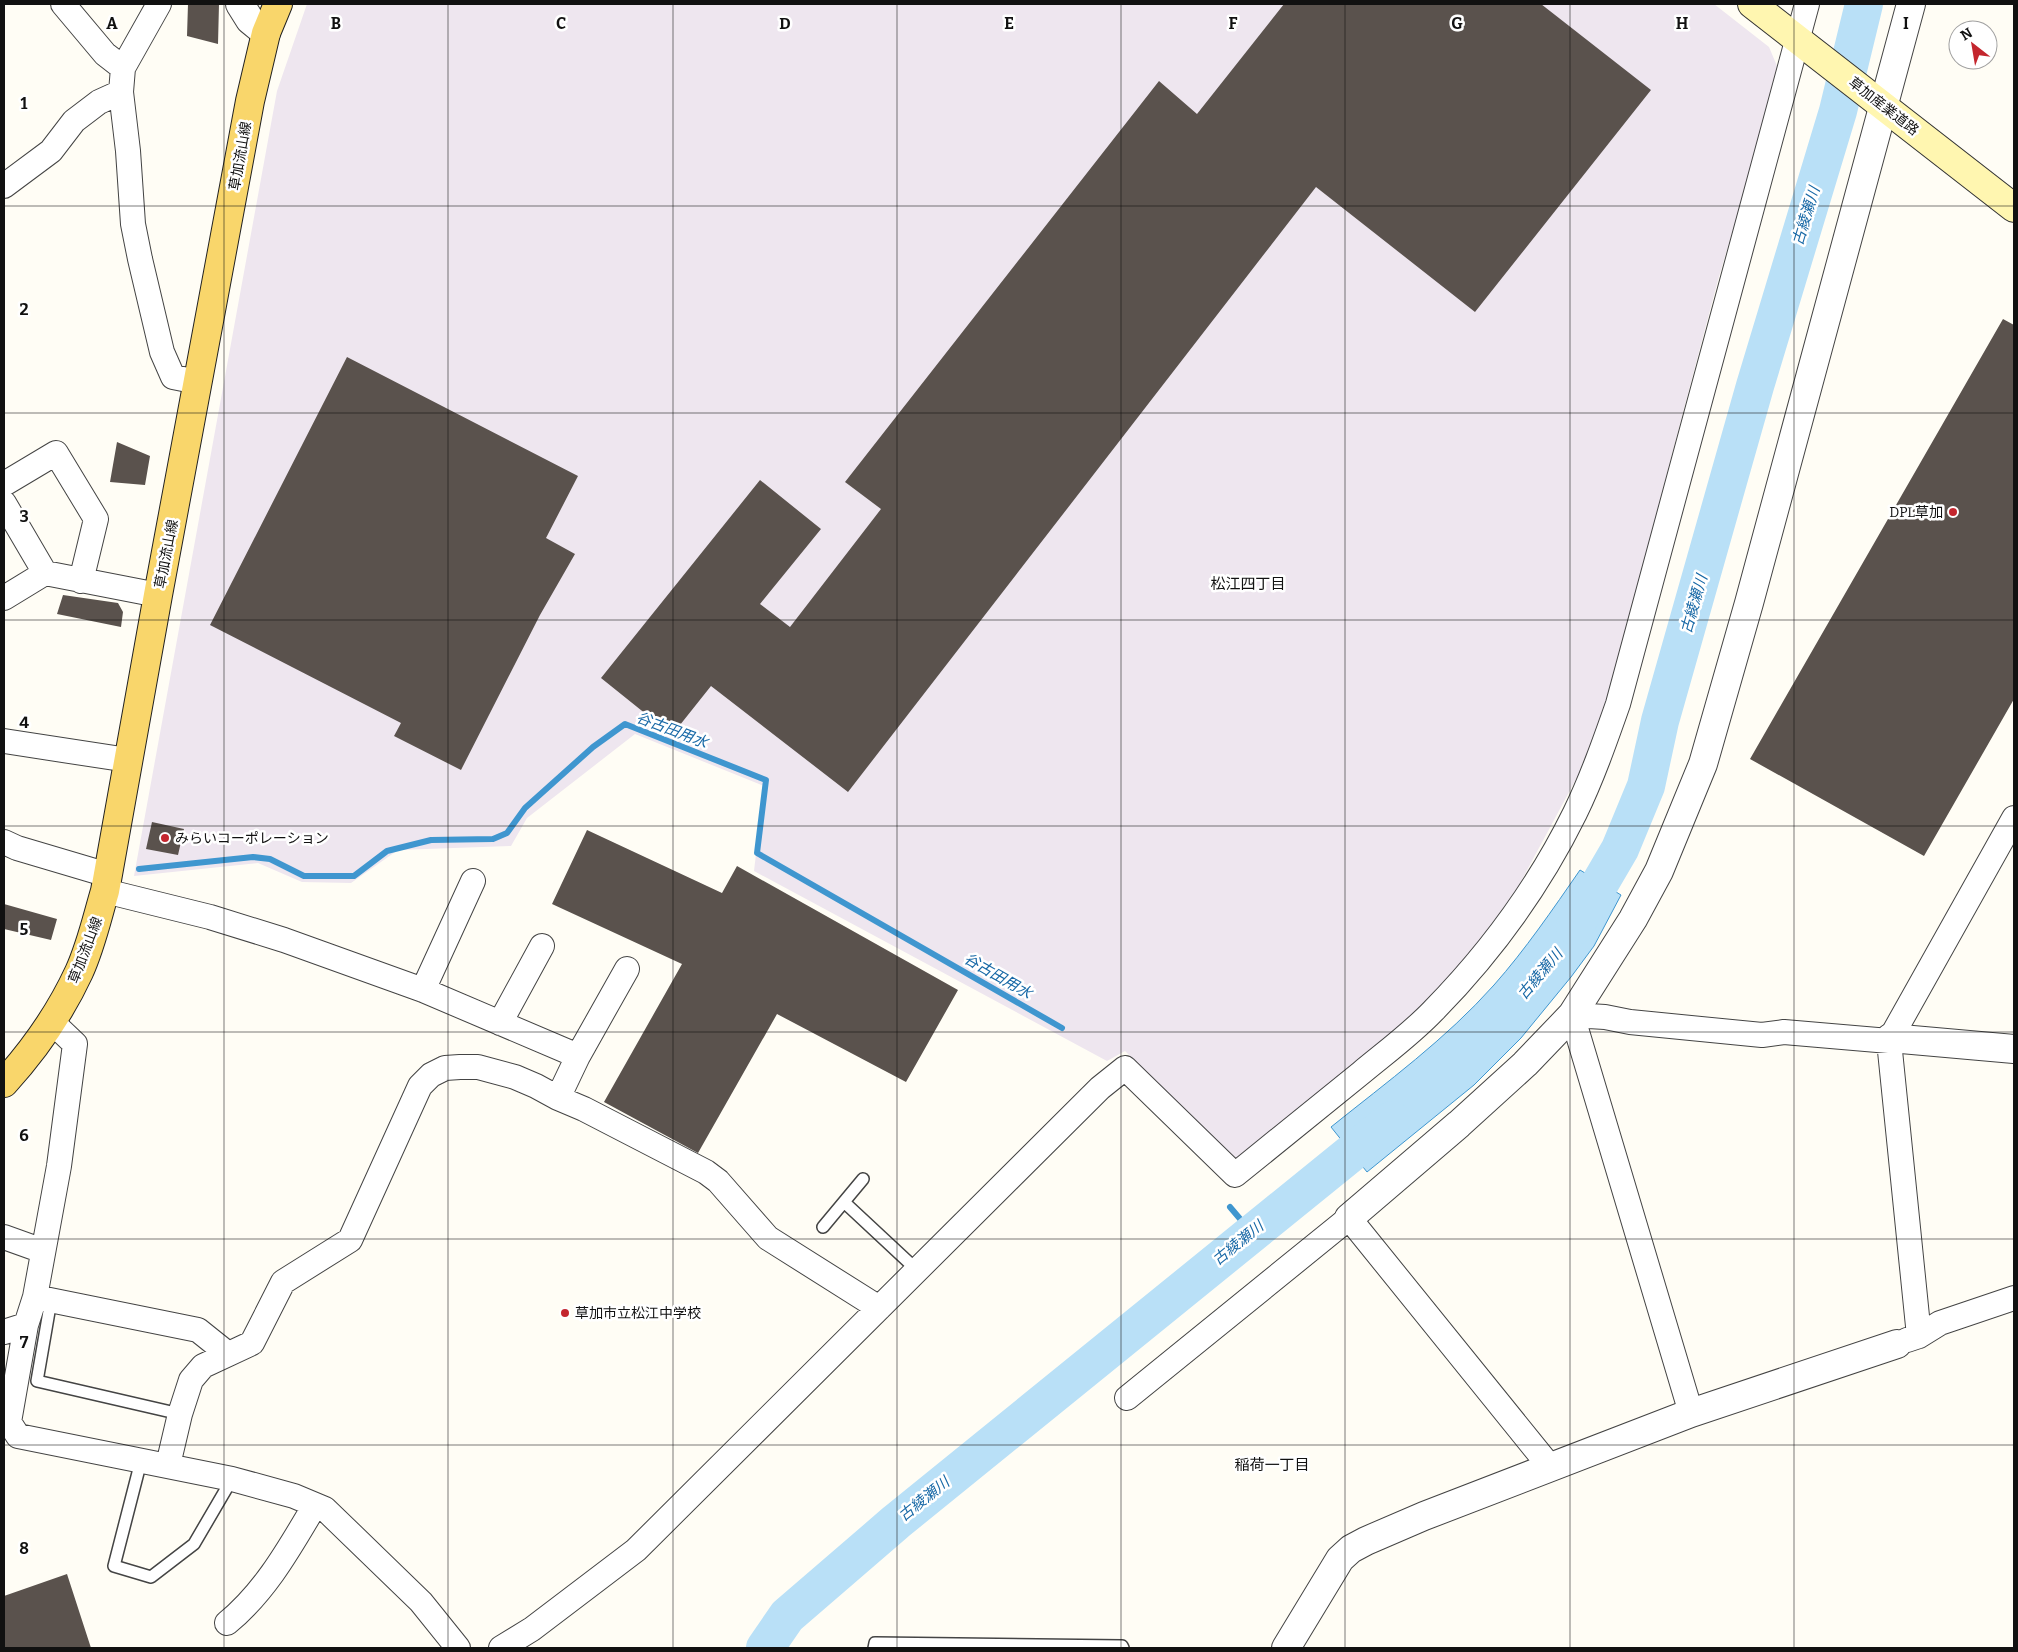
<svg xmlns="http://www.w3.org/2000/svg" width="2018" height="1652" viewBox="0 0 2018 1652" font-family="Bitter,'Noto Sans JP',serif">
<rect width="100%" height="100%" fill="#fffdf5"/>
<!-- industrial -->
<path fill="#eee6ef" d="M307,4H1714L1769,47L1777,66L1753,162L1718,280L1596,742L1518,887L1460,968L1404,1027L1235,1160L1125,1051L1107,1061L754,871L764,786L635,734L527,818L511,846L398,850L351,883L302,882L258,863L134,876L277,91Z"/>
<!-- water -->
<path fill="#b9e0f7" stroke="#3f96cf" d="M1580,870L1621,895L1594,946L1571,977L1521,1038L1474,1085L1367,1172L1331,1127C1387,1082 1446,1039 1494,985C1525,950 1553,909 1580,870Z"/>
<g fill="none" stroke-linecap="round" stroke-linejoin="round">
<!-- stream -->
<path stroke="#3f96cf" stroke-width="6" d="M139,869L253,857L270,859L304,876H354L387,851L431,840L493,839L507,833L525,808L593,747L625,724L766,780L757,853L1062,1028
M1230,1207L1252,1233"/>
<!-- river -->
<path stroke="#b9e0f7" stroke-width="38" d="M1575,926L1620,849L1646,786L1660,721L1755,386L1838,111L1864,4
M765,1648L787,1616L896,1522L1392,1120"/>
</g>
<!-- building -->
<path fill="#5a524d" d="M188,4H219L218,44L187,36Z
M1284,4H1541L1651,90L1475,312L1316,187L848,792L711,686L672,735L601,678L760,480L821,529L760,604L790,627L881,509L845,482L1159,81L1197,114Z
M2003,319L2014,325V699L1924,856L1750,759Z
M347,357L578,476L546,538L575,554L540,615L461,770L394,736L401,723L210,625Z
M117,442L150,456L145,485L110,482Z
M63,595L118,603L123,612L121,627L57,614Z
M152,822L184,829L178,855L146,849Z
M587,830L722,893L737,866L958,990L906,1082L777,1014L698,1153L604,1102L682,964L552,904Z
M4,904L57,919L51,940L4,929Z
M67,1574L91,1648H4V1596Z"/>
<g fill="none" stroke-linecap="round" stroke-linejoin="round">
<defs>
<path id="service" d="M844,1202L917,1270
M823,1227L863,1179
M51,1300L37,1381L180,1414
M141,1461L114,1566L151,1577L194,1544L232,1479
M874,1648L875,1643L1122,1646L1123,1648"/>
<path id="minor" d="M63,4L105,54L123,68
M159,4L123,68L121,92L128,151L133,224L140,259L162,352L173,377L198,382
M4,186L51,151L74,121L99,102L121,92
M4,484L56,453L96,519L81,581
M4,503L45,573
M4,598L45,573L158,595
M4,741L128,760
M4,842L17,848L108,875
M105,891L210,917L284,940L423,990L578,1056
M423,990L473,881
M52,1022L75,1044L59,1166L35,1297L26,1325L9,1422L18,1436L232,1479L294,1496L325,1509L421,1602L458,1648
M500,1023L542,946
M558,1098L578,1056L627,969
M4,1237L43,1251
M35,1297L198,1330L228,1354
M4,1332L26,1325
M1919,1336L1889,1041L2014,818
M1907,1340L1919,1336L1940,1323L2014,1298
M1127,1398L1349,1218L1551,1468
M1691,1413L1572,1015L1605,1017L1630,1022L1762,1035L1784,1032L1889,1041
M168,1465L180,1414L191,1380L203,1366L252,1343L283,1282L350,1240L420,1086L431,1075L445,1068L460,1067H478L515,1077L536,1086L558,1098L584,1109L706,1172L718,1181L768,1238L879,1308
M227,1623C266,1591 290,1547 315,1505
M501,1648L532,1629L636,1550L1100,1088L1125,1068L1235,1175C1277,1141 1319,1107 1361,1073C1385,1053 1411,1034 1433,1011C1490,953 1539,886 1575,813C1592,778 1605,741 1618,704L1807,4"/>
<path id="tertiary" d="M240,4L250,20L266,33
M1890,1038L2014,1049
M1349,1218L1459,1124L1525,1064L1572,1015L1633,919L1659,871L1703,764L1749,603L1911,4
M1286,1648L1340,1559L1351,1549L1366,1541L1424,1516L1691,1413L1897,1344"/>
<path id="secondary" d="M1752,4L2014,208"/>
<path id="primary" d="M4,1083C34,1050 60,1013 79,972C91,946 97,918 105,891L158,595L250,101L266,33L278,4"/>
</defs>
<!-- service casing -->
<use href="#service" stroke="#444" stroke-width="14"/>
<!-- minor casing -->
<use href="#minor" stroke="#444" stroke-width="26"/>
<!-- tertiary casing -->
<use href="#tertiary" stroke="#444" stroke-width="30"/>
<!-- secondary casing -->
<use href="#secondary" stroke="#333" stroke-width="30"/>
<!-- primary casing -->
<use href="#primary" stroke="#222" stroke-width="30"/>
<!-- service -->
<use href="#service" stroke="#fff" stroke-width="11"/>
<!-- minor -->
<use href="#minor" stroke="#fff" stroke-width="24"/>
<!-- tertiary -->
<use href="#tertiary" stroke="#fff" stroke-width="28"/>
<!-- secondary -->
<use href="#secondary" stroke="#fff6b0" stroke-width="28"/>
<!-- primary -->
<use href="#primary" stroke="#f9d66b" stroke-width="28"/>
</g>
<!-- grid -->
<path fill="none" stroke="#111" stroke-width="1" stroke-opacity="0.55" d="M224,4V1648M448,4V1648M673,4V1648M897,4V1648M1121,4V1648M1345,4V1648M1570,4V1648M1794,4V1648M4,206H2014M4,413H2014M4,620H2014M4,826H2014M4,1032H2014M4,1239H2014M4,1445H2014"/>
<!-- markers -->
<g fill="#c4262e" stroke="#fff" stroke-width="2">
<circle cx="1953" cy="512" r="5"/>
<circle cx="165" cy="838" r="5"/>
<circle cx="565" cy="1313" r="5"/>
</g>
<g text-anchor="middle" stroke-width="5" stroke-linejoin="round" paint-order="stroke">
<!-- street labels -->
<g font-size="14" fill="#111" stroke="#fff">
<text transform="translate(1884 106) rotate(38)" y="5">草加産業道路</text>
<text transform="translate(240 156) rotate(-80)" y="5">草加流山線</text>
<text transform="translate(166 554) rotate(-79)" y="5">草加流山線</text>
<text transform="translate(85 950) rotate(-69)" y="5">草加流山線</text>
</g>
<!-- poi labels -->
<g font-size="14" fill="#111" stroke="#fff" text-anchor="start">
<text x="1943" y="517" text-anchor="end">DPL草加</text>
<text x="175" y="843">みらいコーポレーション</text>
<text x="575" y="1318">草加市立松江中学校</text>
</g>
<!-- water labels -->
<g font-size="15" font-style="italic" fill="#1768a6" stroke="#fff">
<text transform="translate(1806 216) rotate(-73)" y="5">古綾瀬川</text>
<text transform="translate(1694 604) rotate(-74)" y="5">古綾瀬川</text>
<text transform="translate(672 730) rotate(21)" y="5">谷古田用水</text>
<text transform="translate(1540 974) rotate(-50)" y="5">古綾瀬川</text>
<text transform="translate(998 976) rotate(30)" y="5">谷古田用水</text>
<text transform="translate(1238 1243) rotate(-39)" y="5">古綾瀬川</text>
<text transform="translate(924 1499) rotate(-39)" y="5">古綾瀬川</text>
</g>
<!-- neighbourhood labels -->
<g font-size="15" fill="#111" stroke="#fff">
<text x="1248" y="589">松江四丁目</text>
<text x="1272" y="1470">稲荷一丁目</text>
</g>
</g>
<g font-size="16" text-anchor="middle" font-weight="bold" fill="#111" stroke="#fff" stroke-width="5" stroke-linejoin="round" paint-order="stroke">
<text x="112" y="29">A</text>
<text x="336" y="29">B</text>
<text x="561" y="29">C</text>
<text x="785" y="29">D</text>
<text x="1009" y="29">E</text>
<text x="1233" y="29">F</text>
<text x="1457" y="29">G</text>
<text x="1682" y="29">H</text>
<text x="1906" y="29">I</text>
<text x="24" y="109">1</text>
<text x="24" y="315">2</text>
<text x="24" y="522">3</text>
<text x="24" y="728">4</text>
<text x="24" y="935">5</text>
<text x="24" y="1141">6</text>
<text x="24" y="1348">7</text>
<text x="24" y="1554">8</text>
</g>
<!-- border -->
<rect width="2018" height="1652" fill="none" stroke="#111111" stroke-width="10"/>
<!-- north arrow -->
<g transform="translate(1973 45) rotate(329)"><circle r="24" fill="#ffffff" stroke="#a0a0a0"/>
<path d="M0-4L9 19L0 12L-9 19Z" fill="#c4262e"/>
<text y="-8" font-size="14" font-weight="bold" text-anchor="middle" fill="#111111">N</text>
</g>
</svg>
